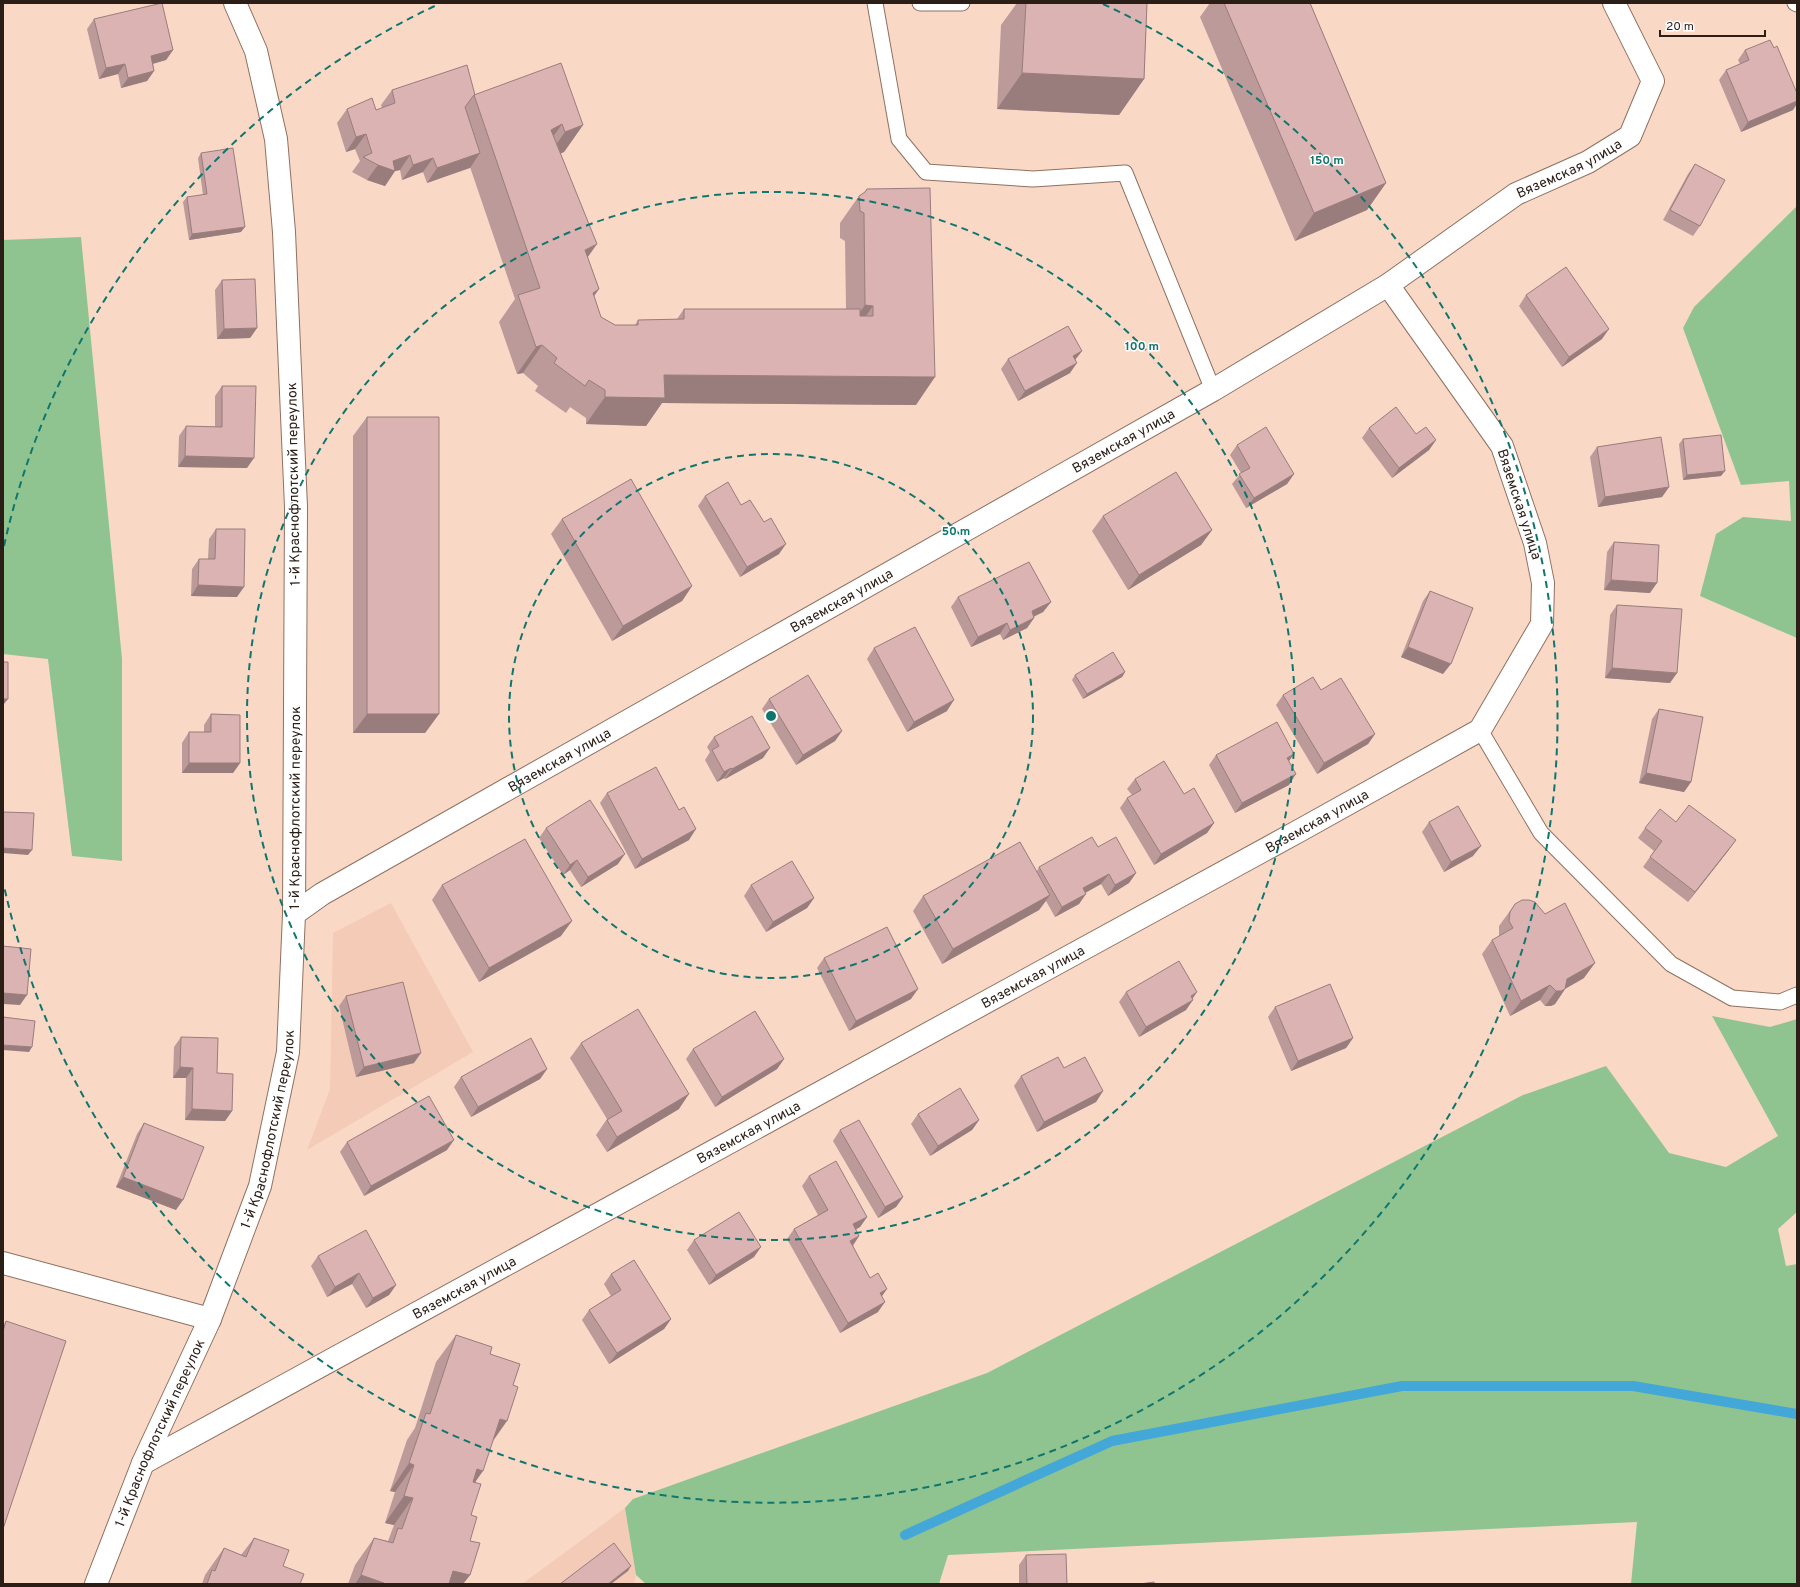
<svg xmlns="http://www.w3.org/2000/svg" width="1800" height="1587" viewBox="0 0 1800 1587" font-family="Overpass,sans-serif">
<rect width="100%" height="100%" fill="#fad8c6"/>
<!-- built -->
<path fill="#f4cbb6" d="M391,903L473,1052L307,1150L330,1089L333,933Z
M625,1508L636,1575L634,1584H522Z"/>
<!-- green -->
<path fill="#8fc491" d="M1797,206V638L1700,596L1716,534L1743,517L1791,521L1789,481L1741,485L1683,328L1694,307Z
M81,237L122,659V861L72,856L48,659L3,654V240Z
M1712,1016L1770,1027L1797,1019V1212L1778,1229L1786,1266L1797,1264V1584H1631L1637,1522L948,1555L939,1584H646L636,1575L625,1508L633,1499L987,1373L1523,1095L1606,1066L1669,1153L1726,1167L1778,1136Z"/>
<g fill="none" stroke-linecap="round" stroke-linejoin="round">
<!-- stream -->
<path stroke="#43a7d7" stroke-width="10" d="M905,1535L1112,1441L1402,1386H1633L1797,1414"/>
<defs>
<path id="service" d="M875,3L899,139L926,172L1033,179L1125,173L1213,390
M920,3H962
M1795,3L1797,4
M1480,730L1541,833L1671,964L1732,998L1780,1002L1797,995"/>
<g id="minor">
<path id="s1" d="M294,914L322,894L1213,390L1388,285L1516,194L1588,162L1630,136L1653,81L1614,3"/>
<path d="M3,1263L210,1319"/>
<path id="s2" d="M143,1463L1297,832L1480,730L1542,624L1543,583L1535,543L1502,446L1388,285"/>
</g>
<g id="tertiary">
<path id="s3" d="M96,1584L143,1463L210,1319L260,1186L288,1052L294,914L296,507L284,232L276,139L256,51L235,3"/>
</g>
</defs>
<!-- service casing -->
<use href="#service" stroke="#8f7161" stroke-width="17"/>
<!-- minor casing -->
<use href="#minor" stroke="#8f7161" stroke-width="24"/>
<!-- tertiary casing -->
<use href="#tertiary" stroke="#8f7161" stroke-width="24"/>
<!-- service -->
<use href="#service" stroke="#fff" stroke-width="15"/>
<!-- minor -->
<use href="#minor" stroke="#fff" stroke-width="22"/>
<!-- tertiary -->
<use href="#tertiary" stroke="#fff" stroke-width="22"/>
</g>
<!-- wall -->
<path fill="#bb9a99" d="M1017,3H1147L1144,79L1119,115L997,109L1001,25Z
M1210,3H1310L1386,183L1367,210L1295,241L1200,17Z
M94,19L173,50L166,60L153,64L154,71L147,81L121,88L118,74L99,79L87,29Z
M1774,48L1793,110L1741,132L1719,80L1726,70L1740,64L1738,60L1745,50Z
M392,90L475,95L583,125L564,152L560,154L588,258L599,289L594,296L601,317L615,325H635L638,320L677,319L684,309H846L845,241L840,238V223L859,196L864,193L867,189L916,405L662,403L646,426L586,424V418L570,407L566,413L535,391L538,386L523,373L517,374L499,322L515,299L470,167L427,183L423,172L402,180L400,170L395,171L385,186L367,180L352,172L360,161L355,149L346,152L337,123L347,109L376,110L382,108L381,105Z
M201,153L241,232L189,240L183,202L187,197L203,195L198,158Z
M1695,164L1700,226L1693,236L1663,220L1688,174Z
M222,280L257,328L250,338L217,339L215,290Z
M1526,295L1602,339L1562,367L1519,306Z
M1082,351L1075,360L1070,373L1018,401L1001,369L1008,359Z
M222,386L247,468L178,467L179,436L186,426L215,427V396Z
M367,417L439,714L425,733H353V436Z
M1369,428L1416,434L1436,440L1429,450L1392,478L1362,438Z
M1683,439L1721,476L1683,480L1679,444Z
M1237,445L1294,474L1287,484L1246,508L1232,484L1241,473L1230,455Z
M1597,447L1669,487L1662,497L1598,507L1590,457Z
M705,496L741,505L779,554L740,577L698,506Z
M1103,516L1212,530L1201,545L1128,590L1092,531Z
M562,519L692,586L682,601L612,641L551,534Z
M216,529L237,597L191,596L192,569L199,559H208L209,539Z
M1614,542L1650,593L1604,590L1607,552Z
M1430,591L1443,674L1401,657L1423,601Z
M958,597L1051,602L1043,612L1033,617L1034,618L1027,628L1003,640L1000,634L971,647L951,607Z
M1617,605L1670,683L1605,678L1610,615Z
M874,648L947,711L907,732L867,659Z
M1125,672L1122,677L1083,699L1072,680L1075,675Z
M1283,695L1375,734L1368,744L1317,774L1276,705Z
M769,699L842,731L835,741L796,765L762,709Z
M1659,709L1691,782L1684,792L1639,783L1652,719Z
M211,714L240,763L233,773H182V743L189,732H204V725Z
M714,737L763,758L725,779L724,778L717,782L705,760L710,752L707,747Z
M1216,755L1288,762L1289,785L1235,813L1209,765Z
M1135,779L1184,794L1214,823L1207,833L1154,865L1120,808L1127,798L1132,795L1127,789Z
M607,793L679,810L689,840L635,869L600,803Z
M1429,822L1473,856L1444,872L1422,832Z
M546,828L618,864L581,887L570,870L563,875L539,838Z
M1645,828L1736,840L1728,851L1688,902L1643,867L1654,851L1638,838Z
M1098,847L1136,873L1129,883L1108,896L1101,884L1085,893L1079,904L1055,917L1046,901L1039,910L942,964L913,911L923,896L1037,871L1039,867Z
M442,885L561,936L479,982L432,900Z
M751,885L814,898L807,908L766,932L744,896Z
M1515,904L1584,978L1565,989L1555,1004L1551,1006H1545L1540,1000L1510,1016L1482,954L1492,940L1499,936V926Z
M824,958L911,999L849,1031L817,968Z
M1126,992L1192,999L1186,1010L1139,1037L1119,1002Z
M346,996L414,1063L356,1077L339,1006Z
M1275,1007L1353,1038L1346,1048L1291,1071L1268,1017Z
M181,1037L217,1073L232,1111L225,1121L185,1120L186,1078H173L174,1047Z
M581,1043L679,1109L607,1152L596,1135L607,1119L570,1058Z
M693,1049L784,1059L777,1069L715,1107L686,1059Z
M1064,1068L1103,1091L1096,1102L1037,1132L1014,1086L1021,1076Z
M547,1069L540,1079L471,1117L454,1087L461,1077Z
M918,1114L979,1120L972,1130L930,1156L911,1124Z
M144,1123L176,1210L116,1187L137,1134Z
M840,1130L903,1197L896,1207L878,1218L833,1141Z
M347,1142L447,1150L364,1196L340,1152Z
M809,1176L867,1217L860,1227L856,1229L859,1236L853,1246L870,1278L878,1312L840,1333L787,1239L794,1229L818,1215L802,1186Z
M694,1240L754,1257L709,1285L687,1250Z
M318,1256L396,1285L389,1295L366,1308L352,1284L327,1297L311,1266Z
M611,1274L671,1319L664,1329L609,1364L582,1320L589,1310L611,1296L604,1284Z
M6,1321L3,1529V1326Z
M456,1335L490,1354L493,1441L475,1483L471,1515L470,1541V1575L463,1584H348L355,1565L374,1538L388,1541L394,1525L385,1523L395,1492L390,1491L407,1440L415,1428L436,1362Z
M254,1538L283,1566L300,1584H202L205,1575L224,1548L241,1555Z
M1026,1555L1067,1584H1019V1565Z"/>
<!-- shaded-wall -->
<path fill="#997d7d" d="M173,50L166,60L144,66L151,56Z
M125,64L118,74L99,79L106,68Z
M154,71L147,81L121,88L128,78Z
M1022,73L1144,79L1119,115L997,109Z
M1797,101V104L1793,110L1741,132L1748,122Z
M562,124L543,151L551,130Z
M583,125L564,152L546,159L565,132Z
M366,134L355,149L346,152L356,137Z
M480,153L470,168L427,183L437,168Z
M410,155L400,170L395,171L385,186L367,180L378,165L393,161Z
M433,158L423,172L402,180L413,165Z
M1386,183L1367,210L1295,241L1314,213Z
M245,227L241,232L189,240L192,234Z
M597,244L578,271L585,250Z
M599,289L579,317L593,293Z
M865,305L873,306L854,333L846,332Z
M257,328L250,338L217,339L224,329Z
M1609,329L1602,339L1562,367L1569,357Z
M542,345L523,373L517,374L536,347Z
M1082,351L1074,361L1073,356Z
M1077,363L1070,373L1018,401L1025,391Z
M664,375L935,377L916,405L662,403L646,426L586,424L605,397Z
M1436,440L1429,450L1392,478L1399,468Z
M185,456L254,458L247,468L178,467Z
M1725,471L1721,476L1683,480L1687,475Z
M1294,474L1287,484L1246,508L1254,498Z
M1669,487L1662,497L1598,507L1605,497Z
M1212,530L1201,545L1128,590L1139,575Z
M786,544L779,554L740,577L747,567Z
M1611,580L1657,583L1650,593L1604,590Z
M198,585L244,587L237,597L191,596Z
M692,586L682,601L612,641L623,626Z
M1051,602L1043,612L1025,621L1032,611Z
M1034,618L1027,628L1003,640L1010,630Z
M1007,623L1000,634L971,647L978,637Z
M1408,647L1451,664L1443,674L1401,657Z
M1612,668L1677,673L1670,683L1605,678Z
M1125,672L1122,677L1083,699L1087,694Z
M3,699H8L4,704H3Z
M954,700L947,711L907,732L914,722Z
M367,714H439L425,733H353Z
M842,731L835,741L796,765L803,755Z
M1375,734L1368,744L1317,774L1324,763Z
M770,748L763,758L725,779L732,769Z
M1294,754L1287,764V758Z
M189,763H240L233,773H182Z
M731,768L724,778L717,782L724,772Z
M1646,773L1691,782L1684,792L1639,783Z
M1296,774L1289,785L1235,813L1242,803Z
M1214,823L1207,833L1154,865L1161,854Z
M696,829L689,840L635,869L642,859Z
M1736,840L1728,851L1688,902L1695,892Z
M1481,846L1473,856L1444,872L1451,862Z
M3,848L32,850L28,855L3,853Z
M625,854L618,864L581,887L588,877Z
M577,860L570,870L563,875L570,865Z
M1136,873L1129,883L1108,896L1115,885Z
M1109,874L1101,884L1076,898L1083,888Z
M1086,894L1079,904L1055,917L1062,907Z
M1050,895L1039,910L942,964L953,949Z
M814,898L807,908L766,932L773,922Z
M572,921L561,936L479,982L489,968Z
M1595,963L1584,978L1561,991L1565,989L1555,1004L1551,1006H1545L1556,991L1567,979Z
M1550,985L1540,1000L1510,1016L1521,1001Z
M918,989L911,999L849,1031L856,1021Z
M1197,992L1191,1001L1193,1000L1186,1010L1139,1037L1146,1027Z
M3,993L27,995L20,1005L3,1004Z
M1353,1038L1346,1048L1291,1071L1298,1061Z
M3,1045L32,1047L29,1052L3,1050Z
M421,1053L414,1063L356,1077L364,1067Z
M784,1059L777,1069L715,1107L722,1097Z
M180,1067L193,1068L186,1078H173Z
M547,1069L540,1079L471,1117L478,1107Z
M1103,1091L1096,1102L1037,1132L1044,1122Z
M689,1094L679,1109L607,1152L617,1137Z
M192,1109L232,1111L225,1121L185,1120Z
M979,1120L972,1130L930,1156L938,1146Z
M454,1140L447,1150L364,1196L371,1186Z
M123,1177L183,1200L176,1210L116,1187Z
M903,1197L896,1207L878,1218L885,1207Z
M867,1217L860,1227L846,1235L853,1224Z
M859,1236L852,1246L850,1241Z
M761,1247L754,1257L709,1285L716,1275Z
M359,1273L352,1284L327,1297L335,1287Z
M396,1285L389,1295L366,1308L373,1298Z
M887,1289L880,1299V1293Z
M885,1302L878,1312L840,1333L848,1323Z
M671,1319L664,1329L609,1364L617,1353Z
M500,1419L507,1421L488,1448Z
M409,1463L414,1465L395,1492L390,1491Z
M477,1469L483,1471L464,1498Z
M404,1496L413,1498L394,1525L385,1523Z
M631,1566L628,1571L611,1584H608Z
M453,1571L470,1575L463,1584H443Z
M361,1575L384,1583V1584H355Z"/>
<!-- building -->
<path fill="#dab3b2" stroke="#997d7d" d="M162,3L173,50L151,56L154,71L128,78L125,64L106,68L94,19Z
M1026,3H1147L1144,79L1022,73Z
M1224,3H1310L1386,183L1314,213Z
M1770,40L1774,48L1777,46L1797,93V101L1748,122L1726,70L1749,60L1745,50Z
M561,63L583,125L565,132L562,124L551,130L597,244L585,250L599,289L593,293L601,317L615,325H638V320L684,319V309H860V316H873V306L865,305L864,213L860,211L859,196L865,192L867,189L930,188L935,377L664,375L665,398L605,397V390L589,380L585,386L554,363L557,358L542,345L536,347L518,295L540,288L474,95Z
M467,65L475,95H474L465,107L480,153L437,168L433,158L413,165L410,155L393,161L395,171L378,165L363,157L372,153L366,134L356,137L347,109L372,98L376,110L395,103L392,90Z
M233,148L245,227L192,234L187,197L207,194L201,153Z
M1695,164L1725,180L1700,226L1670,210Z
M1566,267L1609,329L1569,357L1526,295Z
M255,279L257,328L224,329L222,280Z
M1068,326L1082,351L1073,356L1077,363L1025,391L1008,359Z
M222,386H256L254,458L185,456L186,426L222,427Z
M1396,407L1416,434L1426,427L1436,440L1399,468L1369,428Z
M367,417H439V714H367Z
M1266,427L1294,474L1254,498L1239,474L1250,468L1237,445Z
M1721,435L1725,471L1687,475L1683,439Z
M1661,437L1669,487L1605,497L1597,447Z
M1176,472L1212,530L1139,575L1103,516Z
M631,479L692,586L623,626L562,519Z
M728,482L741,505L750,500L764,522L771,518L786,544L747,567L705,496Z
M216,529H245L244,587L198,585L199,559H215Z
M1614,542L1659,545L1657,583L1611,580Z
M1029,562L1051,602L1032,611L1034,618L1010,630L1007,623L978,637L958,597Z
M1430,591L1473,608L1451,664L1408,647Z
M1617,605L1682,609L1677,673L1612,668Z
M915,627L954,700L914,722L874,648Z
M1113,652L1125,672L1087,694L1075,675Z
M3,662H8V699H3Z
M808,675L842,731L803,755L769,699Z
M1313,677L1321,690L1341,678L1375,734L1324,763L1283,695Z
M1659,709L1703,717L1691,782L1646,773Z
M211,714L240,715V763H189V732H211Z
M752,716L770,748L732,769L731,768L724,772L712,750L719,746L714,737Z
M1277,722L1294,754L1287,758L1296,774L1242,803L1216,755Z
M1164,761L1184,794L1194,788L1214,823L1161,854L1127,798L1141,790L1135,779Z
M656,767L679,810L684,807L696,829L642,859L607,793Z
M590,800L625,854L588,877L577,860L570,865L546,828Z
M1689,805L1736,840L1695,892L1650,857L1662,841L1645,828L1660,809L1676,822Z
M1458,806L1481,846L1451,862L1429,822Z
M3,812L34,813L32,850L3,848Z
M1092,837L1098,847L1116,837L1136,873L1115,885L1109,874L1083,888L1086,894L1062,907L1039,867Z
M525,839L572,921L489,968L442,885Z
M1020,842L1050,895L953,949L923,896Z
M792,861L814,898L773,922L751,885Z
M1522,900H1529L1535,902L1545,914L1565,903L1595,963L1567,979L1565,989L1561,991H1556L1550,985L1521,1001L1492,940L1513,928L1509,921L1510,912L1515,904Z
M887,927L918,989L856,1021L824,958Z
M3,946L31,949L27,995L3,993Z
M1179,961L1197,992L1191,996L1193,1000L1146,1027L1126,992Z
M403,982L421,1053L364,1067L346,996Z
M1330,984L1353,1038L1298,1061L1275,1007Z
M638,1009L689,1094L617,1137L607,1120L622,1111L581,1043Z
M755,1011L784,1059L722,1097L693,1049Z
M3,1017L35,1021L32,1047L3,1045Z
M181,1037L218,1038L217,1073L233,1074L232,1111L192,1109L193,1068L180,1067Z
M531,1038L547,1069L478,1107L461,1077Z
M1058,1057L1064,1068L1085,1057L1103,1091L1044,1122L1021,1076Z
M960,1088L979,1120L938,1146L918,1114Z
M429,1096L454,1140L371,1186L347,1142Z
M859,1120L903,1197L885,1207L840,1130Z
M144,1123L204,1147L183,1200L123,1177Z
M836,1161L867,1217L853,1224L859,1236L850,1241L870,1278L878,1273L887,1289L880,1293L885,1302L848,1323L794,1229L828,1210L809,1176Z
M739,1212L761,1247L716,1275L694,1240Z
M366,1230L396,1285L373,1298L359,1273L335,1287L318,1256Z
M634,1260L671,1319L617,1353L589,1310L621,1290L611,1274Z
M6,1321L66,1341L3,1529V1331Z
M456,1335L492,1347L490,1354L520,1364L513,1385L518,1387L507,1421L500,1419L483,1471L477,1469L473,1482L481,1484L471,1515L477,1517L470,1541L480,1543L470,1575L453,1571L449,1584H384V1583L361,1575L374,1538L393,1543L398,1528L402,1529L413,1498L404,1496L414,1465L409,1463L426,1413L430,1414Z
M254,1538L289,1550L283,1566L304,1574L300,1584H207L212,1570L215,1571L224,1548L246,1557Z
M614,1543L631,1566L608,1584H560Z
M1066,1554L1067,1584H1027L1026,1555Z
M1154,1582L1155,1584H1140Z"/>
<!-- distance rings -->
<g fill="none" stroke="#0f766e" stroke-width="2" stroke-dasharray="7 5">
<circle cx="771" cy="716" r="262"/>
<circle cx="771" cy="716" r="524"/>
<path d="M4 546A786 786 0 0 1 439 4M1103 4A786 786 0 1 1 4 886"/>
</g>
<g text-anchor="middle" stroke-width="3" stroke-linejoin="round" paint-order="stroke">
<!-- street labels -->
<g font-size="14" fill="#2a1e17" stroke="#fff">
<text dy="5" stroke="none"><textPath href="#s1" startOffset="1478">Вяземская улица</textPath></text>
<text dy="5" stroke="none"><textPath href="#s1" startOffset="955">Вяземская улица</textPath></text>
<text transform="translate(293 484) rotate(-91)" y="5">1-й Краснофлотский переулок</text>
<text transform="translate(1520 504) rotate(72)" y="5">Вяземская улица</text>
<text dy="5" stroke="none"><textPath href="#s1" startOffset="631">Вяземская улица</textPath></text>
<text dy="5" stroke="none"><textPath href="#s1" startOffset="307">Вяземская улица</textPath></text>
<text dy="5" stroke="none"><textPath href="#s3" startOffset="812">1-й Краснофлотский переулок</textPath></text>
<text dy="5" stroke="none"><textPath href="#s2" startOffset="1338">Вяземская улица</textPath></text>
<text dy="5" stroke="none"><textPath href="#s2" startOffset="1014">Вяземская улица</textPath></text>
<text dy="5" stroke="none"><textPath href="#s3" startOffset="488">1-й Краснофлотский переулок</textPath></text>
<text dy="5" stroke="none"><textPath href="#s2" startOffset="690">Вяземская улица</textPath></text>
<text dy="5" stroke="none"><textPath href="#s2" startOffset="366">Вяземская улица</textPath></text>
<text dy="5" stroke="none"><textPath href="#s3" startOffset="164">1-й Краснофлотский переулок</textPath></text>
</g>
</g>
<circle cx="771" cy="716" r="6" fill="#0f766e" stroke="#fff" stroke-width="2"/>
<g font-size="12" text-anchor="middle" font-weight="bold" fill="#0f766e" stroke="#fff" stroke-width="3" stroke-linejoin="round" paint-order="stroke">
<text x="1327" y="164">150 m</text>
<text x="1142" y="350">100 m</text>
<text x="956" y="535">50 m</text>
</g>
<!-- border -->
<rect width="1800" height="1587" fill="none" stroke="#2a1e17" stroke-width="8"/>
<!-- scale -->
<path d="M1660 30v6h105v-6" fill="none" stroke="#2a1e17" stroke-width="2"/>
<text x="1666" y="30" font-size="12" fill="#2a1e17" stroke="#ffffff" stroke-width="3" paint-order="stroke">20 m</text>
</svg>
